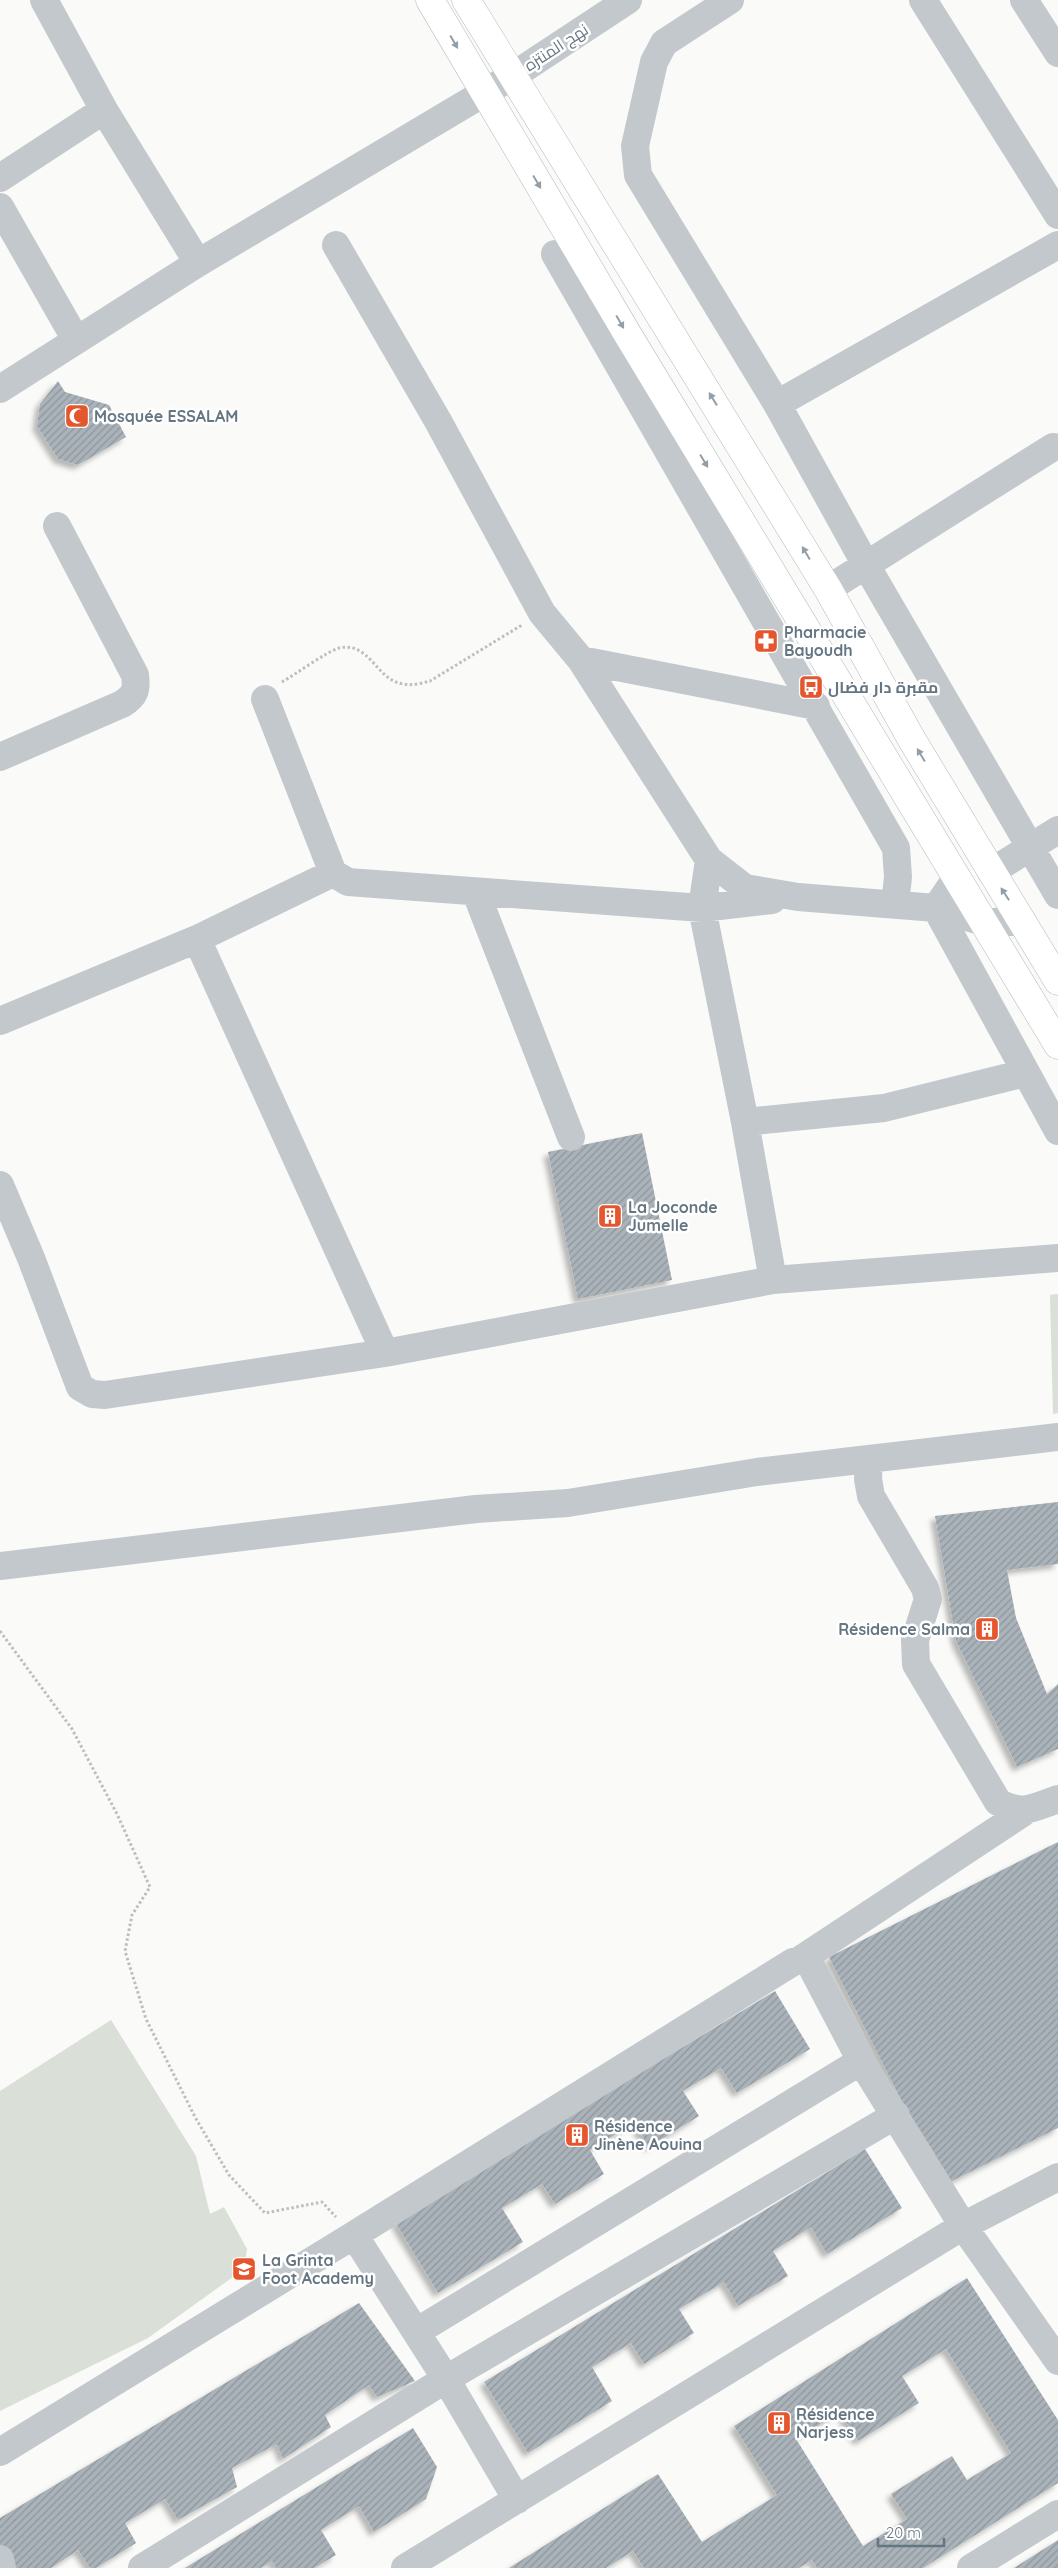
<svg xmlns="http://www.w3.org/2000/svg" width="1058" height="2568" viewBox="0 0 1058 2568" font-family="Quicksand,Cairo,sans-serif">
<defs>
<pattern id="building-hatch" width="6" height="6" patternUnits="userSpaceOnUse" patternTransform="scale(1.25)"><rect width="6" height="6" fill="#aab3b9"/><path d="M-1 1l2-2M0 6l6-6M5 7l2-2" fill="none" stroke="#8e969c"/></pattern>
<filter id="shadow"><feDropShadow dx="-4.5" dy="4.5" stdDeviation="2.5" flood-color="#0004"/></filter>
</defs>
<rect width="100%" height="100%" fill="#fafaf8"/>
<!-- park -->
<path fill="#dadfd7" d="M1058,1294V1413L1053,1414L1050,1295Z
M111,2020L196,2156L210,2214L224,2207L247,2249L244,2269L148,2338L0,2411V2091Z"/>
<!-- building -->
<path fill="url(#building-hatch)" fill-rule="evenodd" filter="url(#shadow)" d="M58,381L65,392L109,405L126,437L78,465L58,459L37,426L40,404Z
M642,1133L672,1280L578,1299L548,1152Z
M1058,1502V1564L1007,1570L1016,1618L1047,1694L1058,1684V1749L1017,1767L956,1641L935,1516Z
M1058,1842V2128L944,2185L829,1957Z
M775,1991L810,2049L737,2093L721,2068L683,2091L699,2116L649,2147L634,2123L590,2150L604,2174L555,2204L542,2184L502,2208L523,2242L438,2293L395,2222Z
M865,2149L902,2208L827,2254L811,2227L773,2251L788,2276L738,2306L724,2282L679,2309L694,2333L644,2364L631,2343L592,2367L612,2401L528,2453L484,2382Z
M967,2278L1058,2420V2483L923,2568H817L812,2560L799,2568H644L633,2551L606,2568H509L658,2474L702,2542L777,2495L734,2426ZM946,2349L1011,2453L967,2480L952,2456L891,2494L907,2519L863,2546L796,2439L840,2412L858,2441L919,2403L902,2376Z
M359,2303L415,2381L377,2397L369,2385L325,2415L331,2427L283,2459L277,2444L232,2468L237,2487L178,2520L165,2499L125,2523L136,2543L96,2568H90L78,2550L51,2568H0V2518Z
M413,2428L437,2467L426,2499L374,2532L359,2506L321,2530L336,2555L314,2568H276L272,2561L261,2568H185Z
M1058,2540V2568H1014Z"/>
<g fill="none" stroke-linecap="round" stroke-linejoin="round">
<defs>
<path id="major" d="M430,0L628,335L1058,1045
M466,0L828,589L912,740L1058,981"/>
</defs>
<!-- major casing -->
<use href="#major" stroke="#b5babe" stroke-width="29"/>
<!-- path -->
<path stroke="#bbbfc2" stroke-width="3" stroke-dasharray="2.5 2.5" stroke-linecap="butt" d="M282,682C296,674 326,652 339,648C370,641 376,680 403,684C412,686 422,683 430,681L522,625
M0,1631L72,1729L117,1814L150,1887L132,1915L125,1951L146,2019L195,2117L229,2175L265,2213L322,2202L336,2217"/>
<!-- minor -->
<path stroke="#c3c8cc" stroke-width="28" d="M44,0L104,110L198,263
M730,0L664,43L654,62L635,146L638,175L777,404L866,565L1058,895
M923,0L1058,215
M1024,0L1058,53
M0,178L104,110
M0,207L76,340
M336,245L438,421L542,613L581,660L709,860
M555,254L896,848L898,877L895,905
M0,389L198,263L514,75L628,0
M777,404L1058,245
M828,589L1053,447
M581,660L816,706
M265,699L333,873L348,882L702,908L709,860L745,888L798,897L936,908L984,922H1023
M0,757L122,704C135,696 137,690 135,675L57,526
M991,872L1058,830
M957,877L936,908L1058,1131
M476,893L571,1137
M772,900L702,908L745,1122L773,1280
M197,939L385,1353
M0,1021L197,939L333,873
M745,1122L884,1108L1025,1073
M0,1185L31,1258L80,1387L92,1394L105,1395L385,1353L773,1280L1058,1258
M869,1459L868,1479L871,1496L925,1588L928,1599L915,1640L916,1664L998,1802C1024,1816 1032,1808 1058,1799
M0,1566L476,1509L568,1503L757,1472L1058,1437
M800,1960L1027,1810
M416,2332L861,2061
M0,2452L354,2235
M517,2500L446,2379L354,2235L793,1962L800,1960L810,1964L861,2061L963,2226L1058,2361
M0,2559L2,2568
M142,2568L446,2379L896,2115
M405,2568L963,2226L1058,2177
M971,2568L1058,2514"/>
<!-- major -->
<use href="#major" stroke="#fff" stroke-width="28"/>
</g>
<!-- one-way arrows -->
<defs><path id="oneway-solid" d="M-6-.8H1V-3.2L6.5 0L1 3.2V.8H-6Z" transform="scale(1.25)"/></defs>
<g fill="#939fa8">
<use href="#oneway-solid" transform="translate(454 42) rotate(60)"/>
<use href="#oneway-solid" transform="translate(537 182) rotate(59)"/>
<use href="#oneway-solid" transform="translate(620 322) rotate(60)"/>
<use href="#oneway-solid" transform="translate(713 399) rotate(-122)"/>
<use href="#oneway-solid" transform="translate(704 461) rotate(59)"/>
<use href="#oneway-solid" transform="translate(806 553) rotate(-121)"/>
<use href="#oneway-solid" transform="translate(921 755) rotate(-121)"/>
<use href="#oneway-solid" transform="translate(1005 894) rotate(-123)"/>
</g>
<!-- icons -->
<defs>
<symbol id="mosque-square" viewBox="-11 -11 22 22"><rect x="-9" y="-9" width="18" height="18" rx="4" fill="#e4572e" stroke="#fff"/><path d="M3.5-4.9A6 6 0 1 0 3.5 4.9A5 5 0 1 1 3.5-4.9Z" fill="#fff"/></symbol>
<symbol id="pharmacy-square" viewBox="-11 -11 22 22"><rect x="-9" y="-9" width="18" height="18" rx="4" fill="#e4572e" stroke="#fff"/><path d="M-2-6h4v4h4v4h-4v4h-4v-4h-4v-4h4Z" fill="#fff"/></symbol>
<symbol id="bus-square" viewBox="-11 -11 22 22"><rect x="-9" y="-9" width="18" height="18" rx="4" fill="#e4572e" stroke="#fff"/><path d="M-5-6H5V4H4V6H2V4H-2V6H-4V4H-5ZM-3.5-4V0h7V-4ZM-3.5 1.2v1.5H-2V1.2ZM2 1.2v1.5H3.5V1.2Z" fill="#fff"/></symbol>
<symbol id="building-square" viewBox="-11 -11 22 22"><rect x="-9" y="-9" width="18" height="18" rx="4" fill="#e4572e" stroke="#fff"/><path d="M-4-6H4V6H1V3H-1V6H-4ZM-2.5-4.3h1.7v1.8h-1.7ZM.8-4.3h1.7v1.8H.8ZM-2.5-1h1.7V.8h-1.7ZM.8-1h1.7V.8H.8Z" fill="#fff"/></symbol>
<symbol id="school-square" viewBox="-11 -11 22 22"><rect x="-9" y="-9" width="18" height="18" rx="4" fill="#e4572e" stroke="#fff"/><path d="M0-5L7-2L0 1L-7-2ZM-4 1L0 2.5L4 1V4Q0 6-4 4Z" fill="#fff"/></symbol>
</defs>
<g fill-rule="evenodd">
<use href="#mosque-square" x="63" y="402" width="28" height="28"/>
<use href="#pharmacy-square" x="752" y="627" width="28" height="28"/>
<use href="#bus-square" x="797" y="673" width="28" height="28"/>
<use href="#building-square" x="596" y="1202" width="28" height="28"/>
<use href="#building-square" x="973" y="1615" width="28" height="28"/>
<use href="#building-square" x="563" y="2121" width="28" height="28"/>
<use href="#school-square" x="230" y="2255" width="28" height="28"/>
<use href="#building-square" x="765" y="2409" width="28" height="28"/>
</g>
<g text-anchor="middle" stroke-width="5" stroke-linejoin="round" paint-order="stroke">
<!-- street labels -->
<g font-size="16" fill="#657683" stroke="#fff">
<text transform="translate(556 47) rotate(-33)" y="6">نهج المنتزه</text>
</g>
<!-- poi labels -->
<g font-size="16" font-weight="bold" fill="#657683" stroke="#fff" text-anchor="start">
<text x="94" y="422">Mosquée ESSALAM</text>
<text x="784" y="638">Pharmacie<tspan x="784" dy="18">Bayoudh</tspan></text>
<text x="828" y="693">مقبرة دار فضال</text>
<text x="628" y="1213">La Joconde<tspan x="628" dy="18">Jumelle</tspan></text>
<text x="970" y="1635" text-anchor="end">Résidence Salma</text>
<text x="594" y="2132">Résidence<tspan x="594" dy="18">Jinène Aouina</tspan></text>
<text x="262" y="2266">La Grinta<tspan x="262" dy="18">Foot Academy</tspan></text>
<text x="796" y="2420">Résidence<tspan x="796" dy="18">Narjess</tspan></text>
</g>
</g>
<!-- scale -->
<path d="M878 2538v8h66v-8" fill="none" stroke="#657683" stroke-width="2.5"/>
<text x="886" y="2538" font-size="15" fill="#657683" stroke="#ffffff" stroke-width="4" paint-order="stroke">20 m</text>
</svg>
